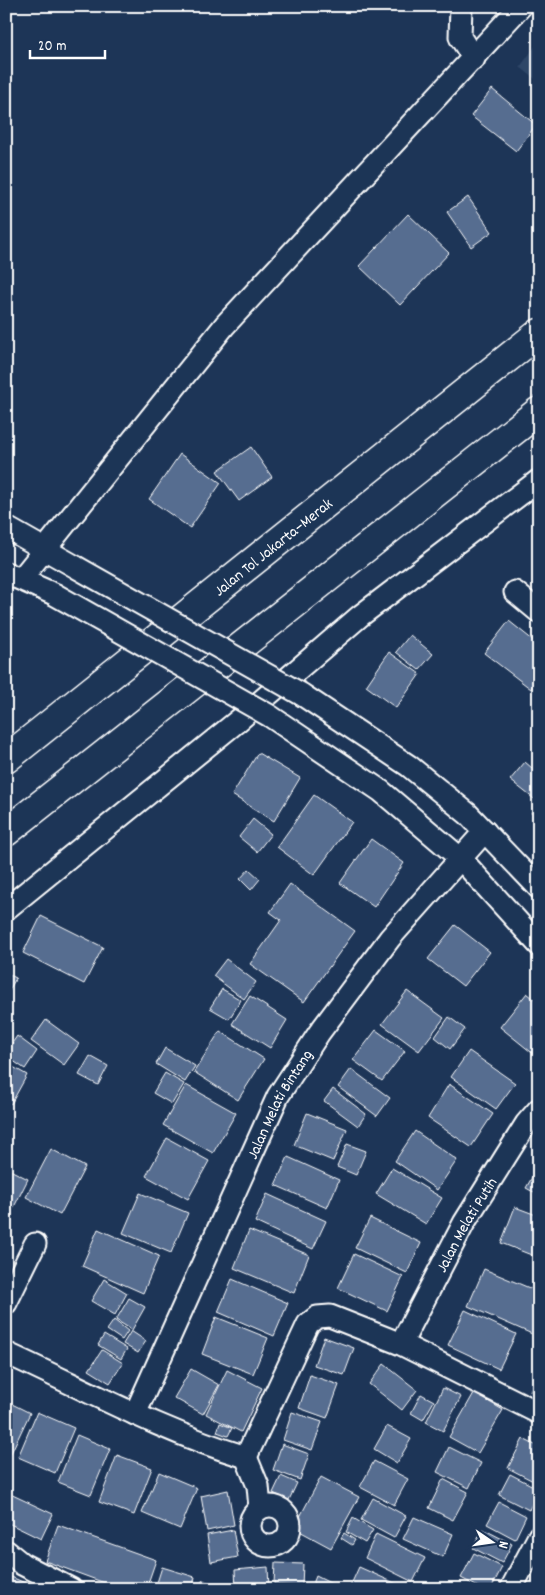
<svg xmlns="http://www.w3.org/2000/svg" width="545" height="1595" viewBox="0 0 545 1595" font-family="Dekko,sans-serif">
<rect width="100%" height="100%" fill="#1d3557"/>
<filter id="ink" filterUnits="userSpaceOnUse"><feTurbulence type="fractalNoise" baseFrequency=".02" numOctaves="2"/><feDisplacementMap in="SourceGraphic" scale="10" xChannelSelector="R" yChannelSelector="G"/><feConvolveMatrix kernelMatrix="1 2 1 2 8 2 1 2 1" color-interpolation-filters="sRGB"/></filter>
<g filter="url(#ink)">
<!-- built -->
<path fill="#2e4668" d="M539,41V82L520,67Z"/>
<!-- building -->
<path fill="#576d90" stroke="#fff" d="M492,89L536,125L516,151L471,116Z
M468,197L492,232L471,247L447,212Z
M408,214L449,253L400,305L359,266Z
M251,447L272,477L239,501L217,471Z
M180,454L221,483L190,528L149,499Z
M509,621L539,645V679L531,689L484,653Z
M410,635L433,654L419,670L396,652Z
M389,652L420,674L396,708L366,686Z
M258,753L300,778L274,821L232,795Z
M525,762L539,774V793L534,799L510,780Z
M314,795L352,822L314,875L277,847Z
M539,803V819L531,813Z
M253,819L271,834L257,852L239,837Z
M371,839L404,863L374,907L340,883Z
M249,869L260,879L251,890L240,879Z
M290,884L355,931L304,1002L250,964L281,920L270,912Z
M41,916L103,947L84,984L23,953Z
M455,925L490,952L463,986L428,959Z
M226,959L256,982L244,999L213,976Z
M6,973L16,978L6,996Z
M222,989L241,1000L229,1019L210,1008Z
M407,991L444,1018L419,1051L382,1024Z
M527,993L539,1003V1052L536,1056L500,1027Z
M250,996L287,1020L270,1048L232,1024Z
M449,1017L465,1029L450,1049L435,1037Z
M46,1020L79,1044L64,1065L31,1041Z
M376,1030L405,1051L382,1081L353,1060Z
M220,1031L264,1059L238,1100L194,1072Z
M17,1036L37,1051L25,1069L6,1056V1052Z
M165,1048L195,1066L185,1082L156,1064Z
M469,1051L515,1083L496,1109L451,1077Z
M90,1056L108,1066L98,1085L79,1075Z
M6,1063L27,1075L11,1104L6,1101Z
M351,1069L390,1098L377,1116L338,1087Z
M165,1073L184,1084L172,1104L153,1093Z
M449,1084L493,1114L471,1147L428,1118Z
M186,1085L236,1113L213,1153L163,1125Z
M333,1089L366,1114L358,1126L324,1101Z
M307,1113L347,1129L333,1161L294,1145Z
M415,1131L457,1160L437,1190L395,1161Z
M167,1138L209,1161L188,1199L146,1176Z
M347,1144L366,1151L356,1175L337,1167Z
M51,1149L85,1167L60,1215L26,1197Z
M288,1157L339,1180L327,1208L275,1185Z
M539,1165V1195L526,1188Z
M6,1168L28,1179L9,1217L6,1216Z
M392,1168L442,1198L426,1224L376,1194Z
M140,1193L188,1213L171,1253L123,1233Z
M267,1194L326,1221L313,1249L255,1222Z
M515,1207L539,1216V1258L501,1243Z
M370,1218L421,1243L407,1273L355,1248Z
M98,1229L159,1256L143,1293L82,1266Z
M249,1230L309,1255L294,1293L234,1268Z
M354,1254L403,1277L387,1311L338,1288Z
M484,1269L539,1292V1337L468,1306Z
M104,1279L127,1293L115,1315L91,1301Z
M232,1279L288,1303L274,1336L218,1312Z
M129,1298L145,1307L132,1330L116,1320Z
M465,1310L516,1334L499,1369L448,1345Z
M216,1317L268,1338L253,1374L202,1354Z
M114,1320L128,1331L122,1340L107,1330Z
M131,1331L146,1341L138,1353L123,1344Z
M104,1335L127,1349L121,1359L98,1345Z
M324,1337L354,1348L344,1375L314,1365Z
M102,1350L123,1363L110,1383L89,1370Z
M384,1364L417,1390L402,1410L369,1384Z
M539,1368V1395L530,1391Z
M191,1369L219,1385L203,1414L174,1398Z
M227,1370L262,1388L241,1432L206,1414Z
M310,1375L339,1385L327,1418L299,1408Z
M443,1388L461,1397L443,1431L426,1422Z
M474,1393L503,1410L478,1453L449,1437Z
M421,1394L434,1401L423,1420L411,1413Z
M6,1401L30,1413L10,1455L6,1453Z
M37,1412L74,1428L55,1473L18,1457Z
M292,1412L322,1422L312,1450L283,1440Z
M220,1423L232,1428L228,1436L217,1432Z
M387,1426L411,1439L397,1463L374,1449Z
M77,1435L110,1449L91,1495L58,1482Z
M523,1439L539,1447V1484L508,1468Z
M282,1444L309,1454L300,1480L273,1470Z
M449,1447L481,1463L469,1488L437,1472Z
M117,1455L152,1468L134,1515L99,1502Z
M374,1461L408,1479L394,1505L360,1487Z
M159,1472L197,1488L180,1529L142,1513Z
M510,1474L539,1489L529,1510L499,1495Z
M281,1476L297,1483L289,1500L273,1493Z
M321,1477L359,1497L331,1548L294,1528Z
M443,1479L468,1492L453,1520L429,1508Z
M228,1490L234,1525L207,1531L201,1496Z
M6,1492L53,1514L41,1539L6,1522Z
M373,1498L406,1516L394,1538L361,1520Z
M499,1502L526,1516L515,1539L487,1524Z
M414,1517L453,1534L443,1557L403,1539Z
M353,1518L373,1530L365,1543L346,1532Z
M58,1525L156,1560L146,1589H121L45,1561Z
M483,1529L512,1544L502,1563L473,1548Z
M233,1530L238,1557L211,1562L207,1535Z
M344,1533L355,1540L352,1545L341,1538Z
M376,1534L425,1558L413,1582L365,1558Z
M474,1553L502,1567L491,1589H482L461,1578Z
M275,1563L303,1564L302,1586L274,1584Z
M162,1567L195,1577L192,1589H155Z
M268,1567L269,1589H236L235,1570Z
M359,1567L408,1589H349Z
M9,1576L39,1589H6Z
M316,1576L342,1589H311Z
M203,1580L220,1587L219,1589H199Z"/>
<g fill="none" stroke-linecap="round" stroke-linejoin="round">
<defs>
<g id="minor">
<path d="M461,6L460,37L474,59"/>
<path d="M9,529L76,567"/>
<path d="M6,573L54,594"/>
<path d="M21,579L225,325L521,6"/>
<path d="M515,592L539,612"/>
<path d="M301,694L409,766L468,814L539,888"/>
<path d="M270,716L381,791L461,859L539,945"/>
<path d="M6,909L239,720L360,616L539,480"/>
<path d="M6,1303L35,1244"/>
<path id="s1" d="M401,1344L464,1223L526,1124L539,1109"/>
<path d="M6,1353C85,1389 162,1432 246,1457L258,1486L260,1508"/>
<path id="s2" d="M135,1414L278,1096L319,1033L390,938L485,831"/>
<path d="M246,1457L308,1324L317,1317L330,1316L401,1344L539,1413"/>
<circle cx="270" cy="1526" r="20"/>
<path d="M6,1551L22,1564L71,1589"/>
<path d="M511,1589L539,1536"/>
</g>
<g id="motorway">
<path id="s3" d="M6,759L539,333"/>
<path d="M6,832L539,411"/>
</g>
</defs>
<!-- minor casing -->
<use href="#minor" stroke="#fff" stroke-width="25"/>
<!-- motorway casing -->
<use href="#motorway" stroke="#fff" stroke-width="31"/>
<!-- minor -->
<use href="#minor" stroke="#1d3557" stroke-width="21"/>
<!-- motorway -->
<use href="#motorway" stroke="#1d3557" stroke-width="28"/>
<defs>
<path id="minor-bridge" d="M76,567L301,694
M54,594L270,716"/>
</defs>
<!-- minor-bridge casing -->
<use href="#minor-bridge" stroke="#fff" stroke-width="25" stroke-linecap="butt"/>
<!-- minor-bridge -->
<use href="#minor-bridge" stroke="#1d3557" stroke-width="21"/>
</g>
</g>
<g text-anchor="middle" stroke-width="4" stroke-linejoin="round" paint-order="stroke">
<!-- street labels -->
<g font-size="16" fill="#fff" stroke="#1d3557">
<text dy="6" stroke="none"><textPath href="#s3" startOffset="341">Jalan Tol Jakarta–Merak</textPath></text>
<text dy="6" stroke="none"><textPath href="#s2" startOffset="342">Jalan Melati Bintang</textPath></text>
<text dy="6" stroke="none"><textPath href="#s1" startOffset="136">Jalan Melati Putih</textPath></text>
</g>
</g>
<!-- margin -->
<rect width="545" height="1595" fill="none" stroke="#1d3557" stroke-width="25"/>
<rect x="12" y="12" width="520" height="1570" fill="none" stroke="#fff" stroke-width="2" filter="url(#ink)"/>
<!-- north arrow -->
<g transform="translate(492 1542) rotate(103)" stroke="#1d3557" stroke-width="4" paint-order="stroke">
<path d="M0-4L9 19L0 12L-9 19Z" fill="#ffffff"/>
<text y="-8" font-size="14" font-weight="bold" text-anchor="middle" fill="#ffffff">N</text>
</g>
<!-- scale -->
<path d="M30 50v8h75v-8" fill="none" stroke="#ffffff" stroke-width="2.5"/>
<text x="38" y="50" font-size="15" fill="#ffffff" stroke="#1d3557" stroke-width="4" paint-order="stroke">20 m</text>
</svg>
